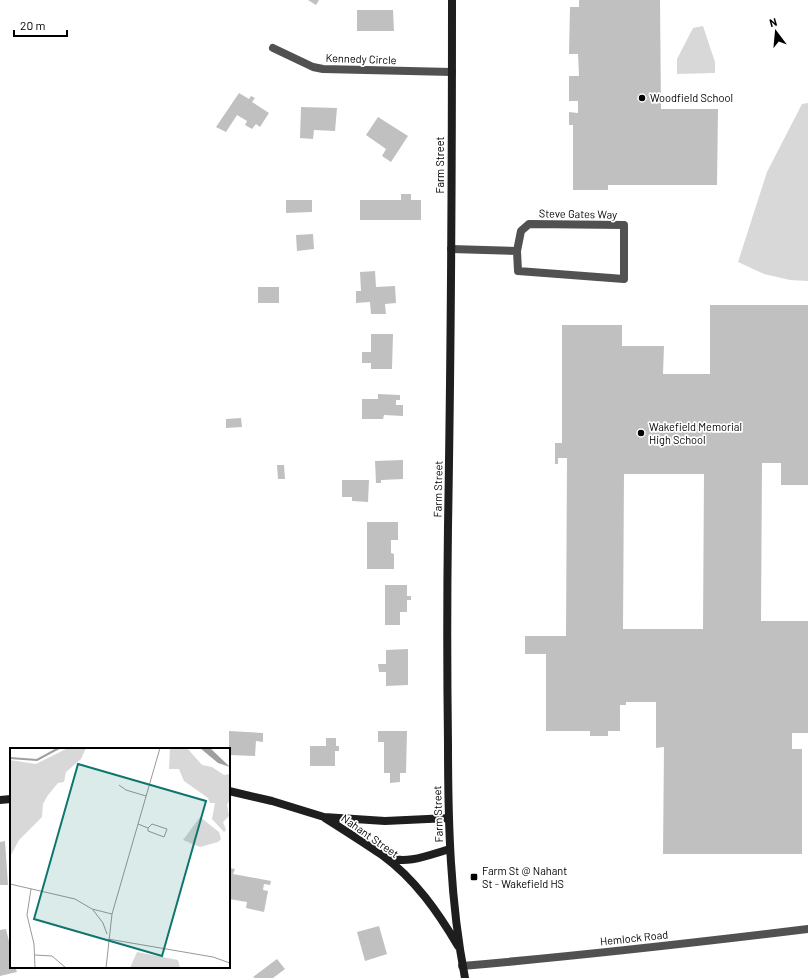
<svg xmlns="http://www.w3.org/2000/svg" width="808" height="978" viewBox="0 0 808 978" font-family="Barlow,sans-serif">
<rect width="100%" height="100%" fill="#fff"/>
<!-- green -->
<path fill="#d8d8d8" d="M703,26L715,62V73L677,74V59L693,28Z
M808,103V281L790,280L764,274L738,262L767,172L802,104Z"/>
<!-- building -->
<path fill="#c0c0c0" fill-rule="evenodd" d="M308,0H319L316,5Z
M579,0H660L661,109H718L717,185H608V190H573V125H569V112L578,113V101H569V76H579L578,54H569L570,7H579Z
M357,10H393L394,31H357Z
M239,93L249,99L251,96L255,98L252,102L269,113L260,127L256,124L252,129L245,125L247,121L237,115L226,132L216,127Z
M301,107L337,108L335,131L314,130L313,139L300,138Z
M378,117L408,136L391,162L382,156L386,149L366,135Z
M401,194H411V200H421V220H360V200H401Z
M286,200H312V212L286,213Z
M313,234L314,249L297,251L296,235Z
M375,271L376,287L395,286L396,303L385,304L386,314H371L370,302L356,303V291H361L360,272Z
M258,287H279V303H258Z
M710,305H808V485H781V463H762L761,621H808V733H792V749H802V854H663L664,747L656,748V702H626V705H620V731H608V736H590V731H546V654H525V636H566L567,458H558V464H555V443H562V325H622V346H664L663,374H710ZM624,474H704L703,629H623Z
M371,334H393L392,369H371V363H362V352H371Z
M378,394L400,395V400H396V405H403V416L384,415L383,419H362V399H378Z
M241,418L242,427L226,428V419Z
M403,460V479L381,480V483H376L375,461Z
M277,465H284L285,479H278Z
M342,480H369L368,502L352,501V497H342Z
M367,522H398V540H391V553L394,554V569H367Z
M385,585H407V596H411V600H407V612H400V625H385Z
M408,649V685L386,686V672H379L378,664H386V650Z
M229,731L263,733V742L256,741L255,756L229,755Z
M378,731H407L406,773H400V782L390,783V773H384V742H378Z
M326,738H336V746H339V751H335V766H310V746H326Z
M5,841L8,885H0V842Z
M229,868L235,869L233,874L271,881L270,885L264,884L263,890L268,891L264,912L246,908L247,902L229,899Z
M379,926L387,954L365,961L357,932Z
M6,929L11,950V967H15L17,972L0,976V930Z
M277,959L285,969L273,978H255L253,977Z"/>
<g fill="none" stroke-linecap="round" stroke-linejoin="round">
<!-- service -->
<path stroke="#515151" stroke-width="8" d="M451,249L517,251L521,231L529,224L624,225V279L518,271L517,251"/>
<!-- minor -->
<path stroke="#515151" stroke-width="8" d="M273,48L313,67L323,69L452,72
M462,966C578,956 693,943 808,929"/>
<!-- secondary -->
<path stroke="#1e1e1e" stroke-width="8" d="M452,0C452,175 451,351 448,526C447,598 447,671 448,743C448,821 450,901 465,978
M229,791L272,801L324,817L385,821L449,818
M0,800L11,799
M325,818C344,830 363,842 382,855C415,879 438,912 458,946
M385,857C407,865 429,855 450,849"/>
</g>
<!-- markers -->
<g fill="#000" stroke="#fff" stroke-width="1.5">
<circle cx="642" cy="98" r="4"/>
<circle cx="641" cy="433" r="4"/>
<rect x="470" y="873" width="8" height="8" rx="2"/>
</g>
<g text-anchor="middle" stroke-width="3.5" stroke-linejoin="round" paint-order="stroke">
<!-- street labels -->
<g font-size="11" fill="#000" stroke="#fff">
<text transform="translate(361 59) rotate(2)" y="4">Kennedy Circle</text>
<text transform="translate(440 165) rotate(-90)" y="4">Farm Street</text>
<text transform="translate(578 214) rotate(1)" y="4">Steve Gates Way</text>
<text transform="translate(438 489) rotate(-89)" y="4">Farm Street</text>
<text transform="translate(438 814) rotate(-92)" y="4">Farm Street</text>
<text transform="translate(370 836) rotate(35)" y="4">Nahant Street</text>
<text transform="translate(634 938) rotate(-6)" y="4">Hemlock Road</text>
</g>
<!-- poi labels -->
<g font-size="11" fill="#000" stroke="#fff" text-anchor="start">
<text x="650" y="102">Woodfield School</text>
<text x="649" y="431">Wakefield Memorial<tspan x="649" dy="13">High School</tspan></text>
<text x="482" y="875">Farm St @ Nahant<tspan x="482" dy="13">St - Wakefield HS</tspan></text>
</g>
</g>
<!-- overview -->
<g transform="translate(10 748)">
<rect width="220" height="220" fill="#fff"/>
<path d="M58,0H76L71,11L56,24L54,34L48,35L38,47L33,56L32,69L9,92L0,109V12L26,16ZM160,0H177L192,17L202,19L214,27L220,26V51L217,57L219,68L213,74L216,82L214,84L202,71L205,55H200L198,50L174,33L169,21H159ZM190,69L209,84L211,91L208,94L190,99L173,92ZM127,204L168,212L170,220H120Z" fill="#d8d8d8"/>
<path d="M190,0H200L220,19L208,15Z" fill="#9f9f9f"/>
<path fill="none" stroke="#9f9f9f" stroke-width="2" d="M0,10L27,12L49,0"/>
<path fill="none" stroke="#999" stroke-width="1" d="M109,37L116,42L136,48M128,76L138,80L142,76L157,81L154,89L138,83V80M0,136L65,151L82,161L102,166M21,141L17,167L24,196L25,220M83,162L93,175L97,186M98,191L203,209L220,215M25,207L42,208L56,220M96,220L102,166L150,0"/>
<path fill="#0f766e" fill-opacity="0.15" stroke="#0f766e" stroke-width="2" d="M68,16L196,53L152,208L24,171Z"/>
<rect width="220" height="220" fill="none" stroke="#000" stroke-width="2"/>
</g>
<!-- north arrow -->
<g transform="translate(776 32) rotate(344)" stroke="#ffffff" stroke-width="3" paint-order="stroke">
<path d="M0-3L7 15L0 10L-7 15Z" fill="#000000"/>
<text y="-6" font-size="11" font-weight="bold" text-anchor="middle" fill="#000000">N</text>
</g>
<!-- scale -->
<path d="M14 30v6h53v-6" fill="none" stroke="#000000" stroke-width="2"/>
<text x="20" y="30" font-size="12" fill="#000000" stroke="#ffffff" stroke-width="3" paint-order="stroke">20 m</text>
</svg>
